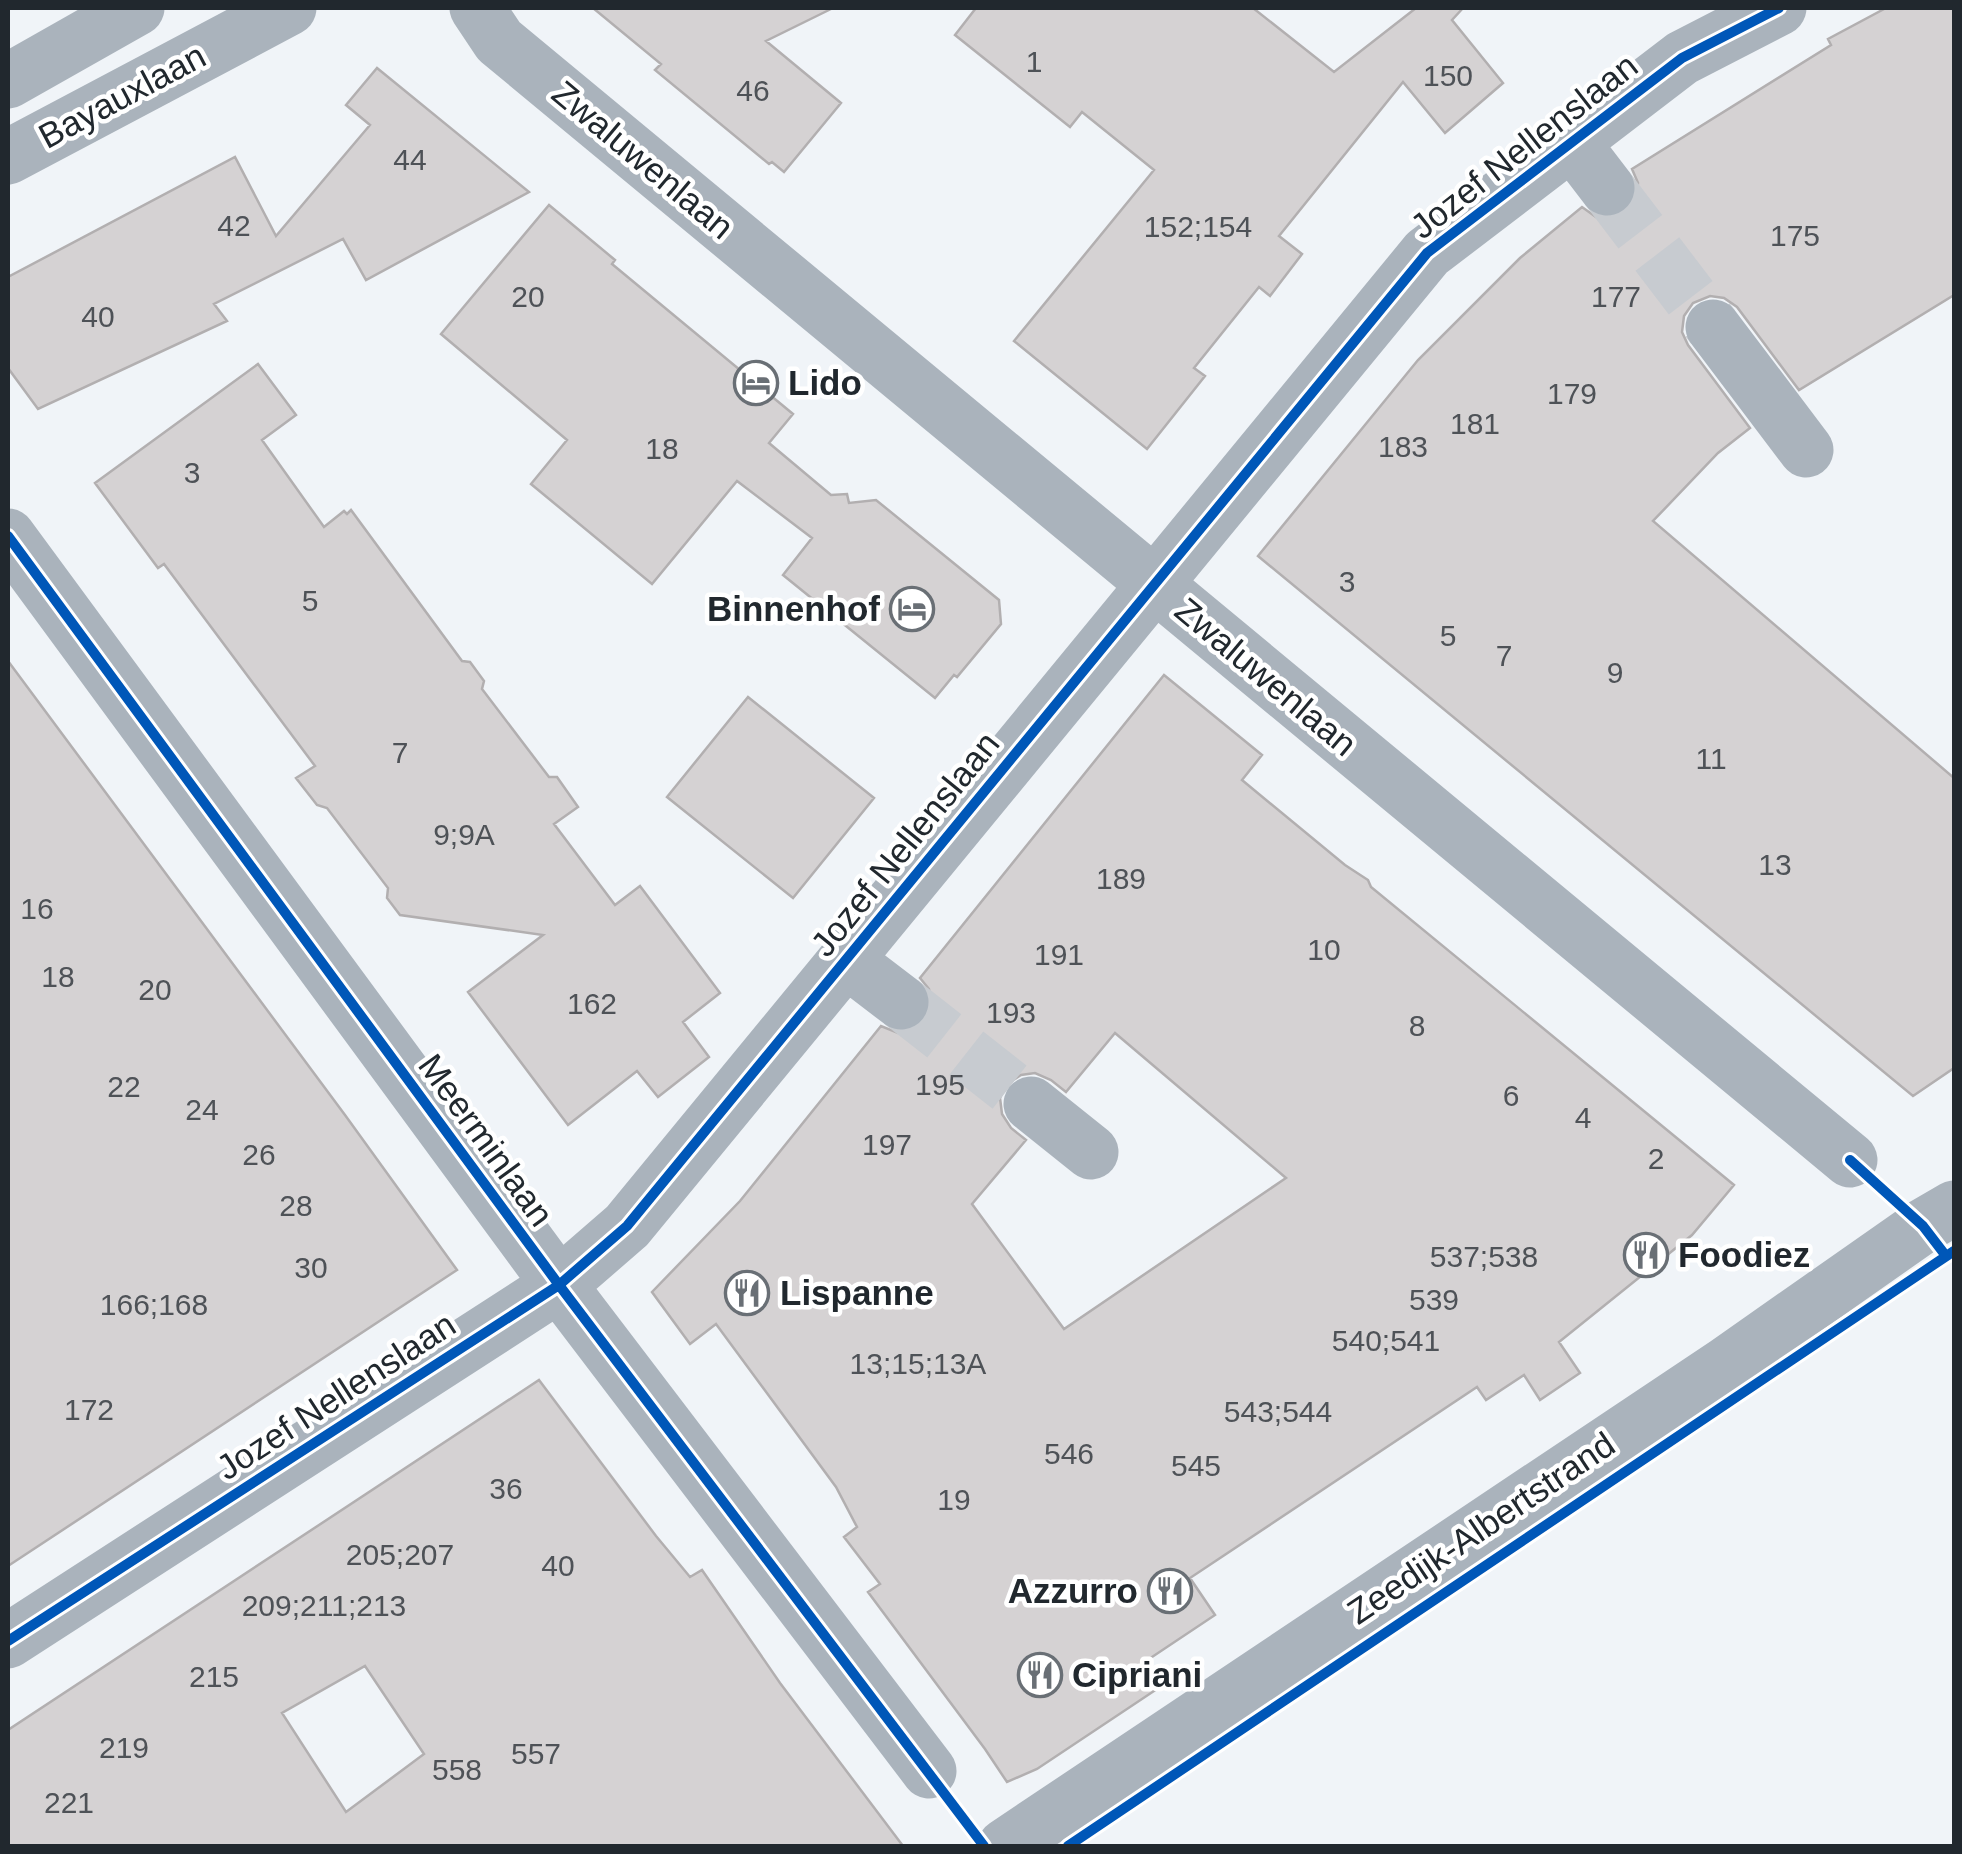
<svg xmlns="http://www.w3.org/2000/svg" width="1962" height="1854" viewBox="0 0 1962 1854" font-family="Helvetica,sans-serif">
<rect width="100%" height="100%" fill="#f0f4f8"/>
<!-- building -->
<path fill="#d5d2d3" stroke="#b2afb0" stroke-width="2.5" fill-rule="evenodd" d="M593,8H833L766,41L841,103L784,172L772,162L769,164L655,70L661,64Z
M976,8H1253L1334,72L1416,8H1463L1452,20L1503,83L1445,133L1403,82L1279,236L1302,254L1270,296L1259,287L1194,368L1205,376L1147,449L1014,341L1154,170L1082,112L1070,127L955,35Z
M1886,8H1954V295L1799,390L1737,307L1724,298L1710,296L1693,303L1684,316L1682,332L1688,345L1750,428L1718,453L1653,521L1954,778V1068L1913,1096L1258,556L1418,360L1520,258L1582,207L1596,217L1612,219L1625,213L1636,199L1638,183L1632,169L1831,45L1828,39Z
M377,68L529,192L366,280L343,239L214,304L227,321L38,409L8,368V277L235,157L276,236L370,125L346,105Z
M549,205L615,260L612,264L793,414L769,443L831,495L847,494L849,503L876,500L999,600L1001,624L957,677L954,675L935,698L783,575L812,538L737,481L652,584L531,484L567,440L441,334Z
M258,364L296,415L262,440L324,527L344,511L347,514L351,510L462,661L470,662L484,681L482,689L549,777H557L578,807L554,824L615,905L640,886L720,993L683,1022L709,1057L658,1097L637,1071L568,1125L468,992L543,935L400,915L387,898L388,888L327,808L317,805L296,778L315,766L164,564L158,568L95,483Z
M8,661L345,1115L457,1270L8,1566Z
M1164,675L1262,755L1242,780L1345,865L1368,880L1371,887L1734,1185L1692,1235L1559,1342L1580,1373L1540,1400L1524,1375L1486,1400L1477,1387L1190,1578L1215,1615L1140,1665L1157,1689L1037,1769L1007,1782L985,1749L868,1592L880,1584L844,1537L857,1527L836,1487L716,1324L690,1344L652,1292L740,1201L881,1026L898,1033L914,1030L925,1022L932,1005L929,989L920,978ZM1115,1033L1286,1178L1064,1329L972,1204L1026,1140L1011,1128L1002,1114L1000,1098L1007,1084L1021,1075L1035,1073L1051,1080L1066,1092Z
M748,697L874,798L793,898L667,797Z
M539,1380L656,1536L690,1577L702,1570L780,1683L903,1846H8V1730ZM365,1666L424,1754L346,1812L282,1713Z"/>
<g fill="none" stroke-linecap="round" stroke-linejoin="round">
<!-- minor-tunnel -->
<path stroke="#c7cbd0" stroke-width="55" stroke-dasharray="55 28" stroke-linecap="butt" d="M1607,188L1713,327
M901,1002L1031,1104"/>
<!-- minor -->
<path stroke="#aab3bc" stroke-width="55" d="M477,8L499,41L1850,1160
M8,81L137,8
M1571,141L1607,188
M8,157L289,8
M1713,327L1806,450
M8,536L559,1285L929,1771
M846,960L901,1002
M1031,1104L1091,1152
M8,1641L559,1285L627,1226L1427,253L1682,58L1779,8
M1005,1846L1726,1364L1923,1226L1954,1208"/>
<defs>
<path id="cycleway" d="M8,536L559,1285L984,1846
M1850,1160L1923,1226L1946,1256
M8,1641L559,1285L627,1226L1427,253L1682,58L1779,8
M1068,1846L1954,1251"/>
</defs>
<!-- cycleway casing -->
<use href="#cycleway" stroke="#fff" stroke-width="16"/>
<!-- cycleway -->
<use href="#cycleway" stroke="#0057b8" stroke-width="10"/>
</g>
<!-- icons -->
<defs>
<symbol id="hotel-ring" viewBox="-11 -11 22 22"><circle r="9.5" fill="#fff" stroke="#696f75" stroke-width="1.5"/><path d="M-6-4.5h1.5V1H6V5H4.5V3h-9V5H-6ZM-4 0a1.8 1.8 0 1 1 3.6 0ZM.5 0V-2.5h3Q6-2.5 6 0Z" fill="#696f75"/></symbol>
<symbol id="restaurant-ring" viewBox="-11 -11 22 22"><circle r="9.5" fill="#fff" stroke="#696f75" stroke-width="1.5"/><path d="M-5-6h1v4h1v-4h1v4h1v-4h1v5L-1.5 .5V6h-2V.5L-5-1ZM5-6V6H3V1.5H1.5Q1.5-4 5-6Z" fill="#696f75"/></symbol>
</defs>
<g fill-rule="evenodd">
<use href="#hotel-ring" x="731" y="358" width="50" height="50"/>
<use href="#hotel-ring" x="887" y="584" width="50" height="50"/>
<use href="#restaurant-ring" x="1621" y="1230" width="50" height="50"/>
<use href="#restaurant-ring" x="722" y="1268" width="50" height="50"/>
<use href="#restaurant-ring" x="1145" y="1566" width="50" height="50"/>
<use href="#restaurant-ring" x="1015" y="1650" width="50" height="50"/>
</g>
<g text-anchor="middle" stroke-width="9" stroke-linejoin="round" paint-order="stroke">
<!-- number labels -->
<g font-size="30" fill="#4e5257">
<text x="1034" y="72">1</text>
<text x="1448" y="86">150</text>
<text x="753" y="101">46</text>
<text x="410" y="170">44</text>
<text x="234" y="236">42</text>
<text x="1198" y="237">152;154</text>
<text x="1795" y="246">175</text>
<text x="528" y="307">20</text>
<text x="1616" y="307">177</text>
<text x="98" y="327">40</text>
<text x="1572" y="404">179</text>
<text x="1475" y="434">181</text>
<text x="1403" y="457">183</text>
<text x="662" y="459">18</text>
<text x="192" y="483">3</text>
<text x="1347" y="592">3</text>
<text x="310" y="611">5</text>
<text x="1448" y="646">5</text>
<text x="1504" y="666">7</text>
<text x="1615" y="683">9</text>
<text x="400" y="763">7</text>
<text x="1711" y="769">11</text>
<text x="464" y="845">9;9A</text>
<text x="1775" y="875">13</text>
<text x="1121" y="889">189</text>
<text x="37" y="919">16</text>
<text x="1324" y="960">10</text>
<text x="1059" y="965">191</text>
<text x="58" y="987">18</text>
<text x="155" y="1000">20</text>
<text x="592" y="1014">162</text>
<text x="1011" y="1023">193</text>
<text x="1417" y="1036">8</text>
<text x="940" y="1095">195</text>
<text x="124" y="1097">22</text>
<text x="1511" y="1106">6</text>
<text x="202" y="1120">24</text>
<text x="1583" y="1128">4</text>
<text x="887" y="1155">197</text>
<text x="259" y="1165">26</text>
<text x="1656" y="1169">2</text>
<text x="296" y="1216">28</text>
<text x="1484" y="1267">537;538</text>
<text x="311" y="1278">30</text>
<text x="1434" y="1310">539</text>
<text x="154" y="1315">166;168</text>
<text x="1386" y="1351">540;541</text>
<text x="918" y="1374">13;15;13A</text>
<text x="89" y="1420">172</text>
<text x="1278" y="1422">543;544</text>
<text x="1069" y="1464">546</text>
<text x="1196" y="1476">545</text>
<text x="506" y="1499">36</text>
<text x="954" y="1510">19</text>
<text x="400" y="1565">205;207</text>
<text x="558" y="1576">40</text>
<text x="324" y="1616">209;211;213</text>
<text x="214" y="1687">215</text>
<text x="124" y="1758">219</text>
<text x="536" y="1764">557</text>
<text x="457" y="1780">558</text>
<text x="69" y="1813">221</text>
</g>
<!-- street labels -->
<g font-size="35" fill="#21282e" stroke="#fff">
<text transform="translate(122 96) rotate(-28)" y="12">Bayauxlaan</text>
<text transform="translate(1524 146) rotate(-38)" y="12">Jozef Nellenslaan</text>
<text transform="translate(643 160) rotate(40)" y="12">Zwaluwenlaan</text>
<text transform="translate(1266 677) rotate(40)" y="12">Zwaluwenlaan</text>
<text transform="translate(905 844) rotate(-51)" y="12">Jozef Nellenslaan</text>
<text transform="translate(486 1140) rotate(54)" y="12">Meerminlaan</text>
<text transform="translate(336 1396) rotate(-33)" y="12">Jozef Nellenslaan</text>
<text transform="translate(1481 1528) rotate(-34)" y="12">Zeedijk-Albertstrand</text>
</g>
<!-- poi labels -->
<g font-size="35" font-weight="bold" fill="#21282e" stroke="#fff" text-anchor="start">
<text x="788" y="395">Lido</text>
<text x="880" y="621" text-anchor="end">Binnenhof</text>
<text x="1678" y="1267">Foodiez</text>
<text x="780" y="1305">Lispanne</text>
<text x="1138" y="1603" text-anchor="end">Azzurro</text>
<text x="1072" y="1687">Cipriani</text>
</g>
</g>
<!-- border -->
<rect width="1962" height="1854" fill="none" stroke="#21282e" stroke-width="20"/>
</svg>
